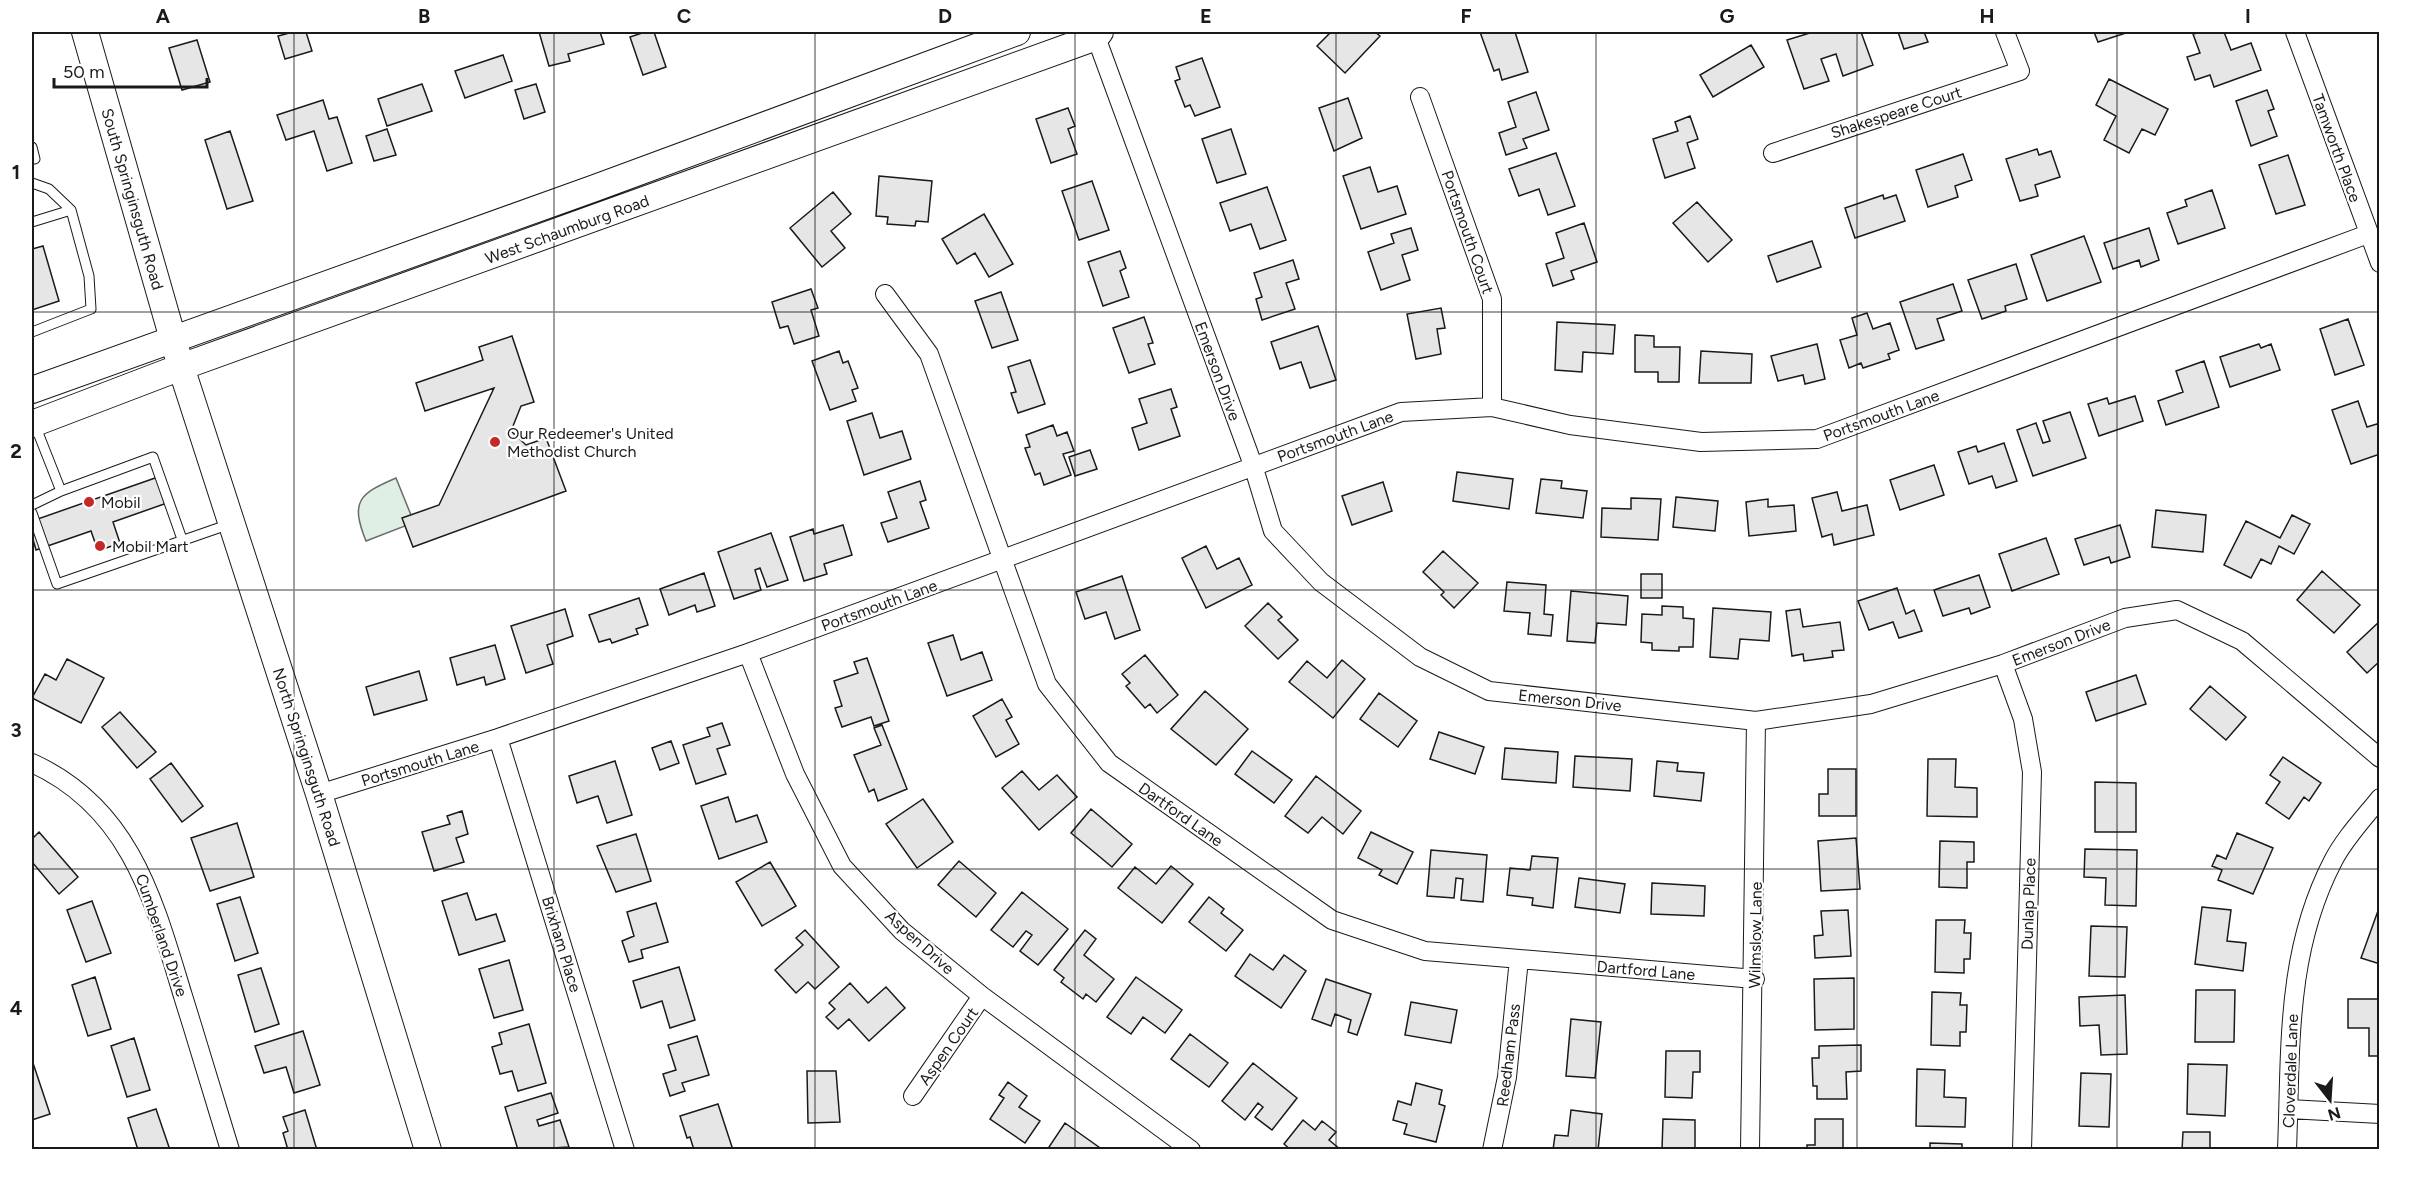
<svg xmlns="http://www.w3.org/2000/svg" width="2411" height="1181" viewBox="0 0 2411 1181" font-family="Figtree,sans-serif">
<rect width="100%" height="100%" fill="#fff"/>
<!-- green -->
<path fill="#e0efe3" stroke="#6a6a6a" stroke-width="1.5" d="M396,478L411,515L405,526L366,541C350,501 359,494 396,478Z"/>
<!-- building -->
<path fill="#e6e6e6" stroke="#1a1a1a" stroke-width="1.5" d="M293,32H306L312,51L285,59L278,36Z
M539,32H600L604,44L568,54L570,61L549,66Z
M645,32H654L666,67L643,75L630,37Z
M1331,32H1375L1380,36L1345,73L1317,46Z
M1480,32H1515L1528,72L1502,80L1499,69L1494,71Z
M1813,32H1861L1873,65L1843,76L1836,54L1821,59L1829,81L1804,89L1787,40Z
M1898,32H1924L1928,42L1904,49Z
M2094,32H2126V33L2098,42Z
M2201,32H2224L2231,50L2251,43L2261,70L2214,87L2210,75L2195,80L2187,57L2200,53L2193,34Z
M197,40L210,82L182,90L169,48Z
M1751,45L1764,67L1713,97L1700,75Z
M503,55L512,81L465,98L455,71Z
M1202,58L1220,107L1195,116L1190,105L1185,107L1175,81L1180,79L1176,67Z
M2109,79L2168,109L2155,135L2142,129L2129,153L2104,140L2116,116L2096,105Z
M422,84L432,111L387,126L378,99Z
M536,84L545,112L524,119L515,90Z
M2267,90L2274,109L2268,111L2277,136L2251,146L2236,101Z
M1536,92L1549,130L1523,139L1527,148L1506,155L1499,133L1516,127L1508,102Z
M1348,98L1362,138L1334,151L1319,108Z
M323,100L329,119L337,117L352,163L327,171L314,131L286,140L277,115Z
M1068,108L1075,126L1068,129L1077,154L1051,163L1036,119Z
M1690,116L1698,139L1687,143L1695,168L1665,178L1653,139L1678,131L1675,122Z
M387,129L396,155L374,161L366,136Z
M1231,129L1246,174L1217,183L1202,139Z
M230,131L253,201L227,209L205,140Z
M2037,149L2039,155L2051,151L2060,177L2035,185L2038,196L2020,201L2006,159Z
M1556,153L1575,206L1548,215L1539,189L1519,196L1509,169Z
M1963,154L1972,180L1955,186L1958,197L1928,207L1916,170Z
M2288,155L2305,205L2276,214L2259,165Z
M1370,167L1378,192L1397,186L1406,214L1361,229L1343,176Z
M879,176L932,181L928,222L916,221L915,226L887,224L888,217L876,216Z
M1092,181L1109,230L1079,240L1062,191Z
M1267,187L1286,240L1260,249L1251,224L1230,231L1220,203Z
M2212,190L2225,228L2178,244L2167,213L2187,206L2185,200Z
M833,192L851,214L831,231L845,248L822,267L790,228Z
M1883,195L1884,199L1896,195L1905,221L1855,238L1845,208Z
M1697,202L1732,240L1708,262L1673,223Z
M984,214L1013,264L989,277L975,253L957,264L942,239Z
M1584,223L1597,262L1571,271L1574,279L1553,286L1546,264L1564,258L1556,233Z
M1411,228L1418,250L1402,255L1410,280L1381,290L1368,252L1394,243L1391,234Z
M2149,228L2159,260L2141,267L2139,260L2113,269L2104,243Z
M2084,236L2101,282L2047,301L2031,255Z
M1812,241L1821,267L1777,282L1768,256Z
M43,246L59,301L32,310V249Z
M1120,251L1126,268L1120,271L1129,297L1103,306L1088,262Z
M1293,260L1299,279L1286,283L1295,309L1262,320L1256,299L1262,297L1254,273Z
M2016,264L2027,299L2005,306L2006,311L1982,319L1968,280Z
M1953,284L1962,311L1937,319L1944,340L1916,349L1900,302Z
M811,289L818,308L811,310L819,336L794,344L788,326L780,328L772,302Z
M1001,292L1018,340L992,348L975,301Z
M1441,308L1445,328L1437,329L1441,354L1416,359L1407,314Z
M1867,313L1873,329L1890,323L1899,350L1888,354L1890,359L1863,368L1861,363L1849,368L1840,340L1857,335L1852,318Z
M1144,317L1153,343L1148,344L1155,364L1129,373L1113,328Z
M2348,319L2364,365L2335,375L2320,329Z
M1557,322L1615,325L1613,354L1583,352L1582,372L1555,370Z
M1318,326L1336,380L1310,388L1301,362L1280,369L1271,342Z
M1635,335L1654,336V347H1680L1679,382H1658V372H1635Z
M512,336L534,402L521,406L511,431L526,445L546,438L566,491L413,547L402,518L439,505L494,388L425,411L416,383L483,360L479,347Z
M1817,344L1825,379L1805,384L1803,375L1778,381L1771,356Z
M2259,344L2261,348L2271,344L2280,370L2230,387L2220,357Z
M839,351L843,363L848,361L858,388L852,390L856,401L830,410L812,361Z
M1701,351L1752,354L1751,383H1699Z
M1030,360L1045,404L1018,413L1011,393L1016,392L1008,367Z
M2204,361L2219,407L2166,425L2158,401L2183,392L2176,371Z
M1171,389L1177,407L1171,409L1180,436L1139,450L1132,428L1147,423L1139,399Z
M2135,396L2143,421L2099,436L2088,404L2107,398L2109,404Z
M2358,401L2367,427L2380,423V454L2351,464L2332,410Z
M2070,412L2086,458L2033,476L2017,430L2036,423L2043,443L2050,441L2043,421Z
M872,413L880,438L902,431L911,459L864,475L847,421Z
M1053,425L1057,436L1067,432L1074,451L1063,454L1071,475L1044,485L1040,473L1035,475L1025,448L1030,447L1026,435Z
M2004,443L2017,481L1996,488L1992,476L1969,484L1958,452L1976,446L1978,452Z
M1090,450L1097,469L1075,476L1069,457Z
M1934,465L1944,495L1900,510L1890,480Z
M1457,472L1513,479L1509,509L1453,501Z
M158,477L167,503L113,522L120,543L98,551L91,531L36,550L32,536V521Z
M1541,479L1562,481L1561,488L1587,491L1583,518L1536,513Z
M920,481L926,500L920,502L929,528L888,542L881,523L897,518L888,492Z
M1383,482L1392,511L1352,525L1342,496Z
M1837,492L1842,511L1867,505L1874,535L1834,545L1832,534L1822,537L1812,498Z
M1676,497L1718,501L1715,531L1673,527Z
M1631,498L1661,499L1658,540L1601,537L1602,508L1631,509Z
M1768,499V507L1794,505L1796,531L1749,536L1746,502Z
M2156,510L2206,515L2203,552L2152,547Z
M2292,515L2310,524L2294,554L2279,546L2271,564L2261,559L2251,578L2224,565L2246,521L2280,538Z
M843,525L852,555L824,564L827,574L804,581L790,537L813,529L814,534Z
M2120,525L2130,557L2111,563L2109,557L2084,565L2075,539Z
M771,533L788,580L767,587L760,568L755,570L761,590L734,599L718,552Z
M2046,538L2059,574L2012,591L1999,554Z
M1206,546L1217,569L1239,558L1252,585L1206,608L1182,558Z
M1443,551L1478,583L1454,608L1441,595L1444,592L1423,572Z
M2322,571L2360,605L2334,633L2297,600Z
M704,573L715,606L697,612L695,605L669,615L660,589Z
M1641,574H1662V598H1641Z
M1979,575L1990,607L1971,614L1969,608L1943,616L1934,590Z
M1122,576L1140,630L1115,639L1106,612L1085,619L1076,592Z
M1507,582L1546,585L1544,614L1553,615L1551,636L1528,634L1530,613L1504,611Z
M1897,588L1906,614L1914,610L1922,631L1899,638L1893,622L1869,630L1858,601Z
M1571,591L1628,596L1626,625L1597,623L1595,643L1567,641Z
M639,598L648,625L636,629L638,634L612,643L610,639L599,642L589,615Z
M1268,603L1282,617L1278,620L1298,640L1278,659L1245,626Z
M1662,606L1683,607V618L1694,619L1693,647H1679V651L1652,650V643L1641,642L1642,614L1662,615Z
M1713,608L1771,612L1769,641L1740,639L1738,659L1710,657Z
M565,609L573,636L547,645L553,664L526,673L511,626Z
M1800,609L1803,627L1840,622L1844,650L1832,651L1833,657L1804,661L1803,654L1792,656L1786,611Z
M2380,621V661L2367,673L2347,652Z
M953,635L961,660L982,652L992,680L947,696L928,643Z
M495,645L505,679L486,685L484,677L457,685L450,658Z
M1145,655L1178,695L1157,713L1150,704L1145,708L1126,686L1130,683L1122,674Z
M867,658L889,721L874,726L871,717L842,727L835,708L842,706L834,681L858,673L854,662Z
M67,659L104,678L81,723L32,698L45,674L56,680Z
M1342,660L1365,679L1333,718L1289,682L1307,661L1327,678Z
M419,671L427,700L374,715L366,687Z
M2136,675L2146,704L2096,721L2086,692Z
M2210,686L2246,717L2226,740L2190,709Z
M1205,691L1248,729L1216,765L1171,729Z
M1379,693L1417,721L1398,747L1360,719Z
M1002,699L1012,717L1006,720L1019,744L996,757L973,716Z
M120,712L156,752L137,768L102,727Z
M722,723L730,745L717,749L726,774L696,784L683,745L710,736L707,728Z
M882,725L907,789L878,801L874,789L869,792L854,755L881,745L874,728Z
M1439,732L1484,747L1475,774L1430,759Z
M671,741L679,763L660,770L652,748Z
M1505,748L1558,752L1556,783L1502,779Z
M1252,751L1292,780L1274,803L1235,774Z
M1575,756L1632,759L1630,791L1573,787Z
M2283,757L2321,783L2309,801L2304,797L2289,819L2266,803L2280,782L2270,775Z
M1928,759H1956L1955,787L1977,788V817L1927,816Z
M615,761L632,815L607,823L598,796L577,803L569,776Z
M1657,761L1678,763L1677,771L1704,773L1701,801L1654,796Z
M171,763L203,806L182,822L150,779Z
M1828,769H1856V816H1819V794H1828Z
M1022,771L1039,790L1057,775L1077,797L1039,830L1002,788Z
M1316,776L1361,811L1343,834L1322,817L1308,833L1285,816Z
M2095,782L2136,783V832H2095Z
M728,797L736,822L757,815L767,842L719,859L701,806Z
M923,799L953,842L917,868L886,824Z
M1091,809L1132,844L1112,867L1071,833Z
M462,811L468,834L456,838L464,862L434,871L422,832L450,824L447,816Z
M237,823L254,877L210,891L191,838Z
M39,832L78,877L59,894L32,862V839Z
M1371,832L1413,852L1397,884L1379,875L1382,870L1358,858Z
M2237,833L2273,848L2253,894L2218,880L2222,870L2212,866L2217,855L2226,859Z
M636,834L651,881L616,892L597,846Z
M1856,838L1860,889L1821,891L1818,841Z
M1940,841L1974,842V862H1967V888L1939,887Z
M2085,849L2137,850L2136,906L2105,905L2106,878L2084,877Z
M1431,850L1487,855L1483,902L1461,900L1463,879L1456,878L1454,898L1427,896Z
M1532,856L1558,858L1553,908L1532,905L1533,898L1507,895L1510,868L1530,870Z
M959,861L996,893L976,917L938,885Z
M770,862L796,906L762,926L736,882Z
M1171,866L1193,884L1162,923L1118,888L1135,867L1156,884Z
M1579,878L1625,884L1620,913L1575,907Z
M1652,883L1705,886L1704,916L1651,914Z
M1022,892L1068,929L1038,965L1020,951L1032,935L1026,931L1013,947L991,930Z
M467,893L476,920L496,914L505,941L459,955L442,901Z
M240,897L258,953L235,961L217,904Z
M1209,897L1224,909L1221,913L1243,930L1226,951L1189,922Z
M92,901L111,953L86,962L67,910Z
M656,903L668,942L641,950L643,958L629,962L622,941L634,936L627,912Z
M2202,907L2231,910L2227,941L2246,943L2243,971L2195,964Z
M2379,908H2380V964L2361,958Z
M1848,910L1851,956L1815,958L1814,936L1823,935L1821,911Z
M1936,920H1965L1964,933H1971L1970,959H1964V973L1935,972Z
M2091,926L2127,927L2125,977L2089,976Z
M805,930L839,967L815,989L808,982L796,993L775,970L803,945L796,938Z
M1085,930L1096,939L1084,955L1114,979L1096,1002L1086,994L1083,999L1061,982L1064,978L1054,970Z
M1250,954L1273,970L1284,955L1306,971L1281,1008L1235,976Z
M509,960L523,1010L494,1018L479,969Z
M679,967L695,1020L670,1028L662,1001L641,1008L633,981Z
M261,968L279,1024L255,1032L238,975Z
M95,977L111,1029L88,1036L72,985Z
M1136,977L1182,1010L1165,1033L1143,1017L1131,1034L1107,1017Z
M1854,978V1029L1815,1030L1814,979Z
M1326,979L1371,994L1357,1035L1348,1032L1351,1020L1335,1014L1331,1026L1312,1019Z
M850,983L868,1003L886,987L905,1008L869,1041L849,1019L838,1029L826,1017L835,1009L829,1003Z
M2196,990H2235L2234,1042H2195Z
M1932,992L1961,993L1960,1005H1967L1966,1032H1960V1046L1931,1045Z
M2125,995L2127,1054L2101,1055L2099,1025L2080,1026L2079,997Z
M2348,999H2380V1056H2369V1028H2348Z
M1411,1002L1457,1010L1451,1043L1405,1035Z
M1571,1019L1601,1022L1595,1078L1566,1076Z
M529,1024L546,1083L518,1091L512,1071L500,1074L492,1047L502,1044L499,1033Z
M303,1031L320,1085L294,1093L286,1067L264,1073L255,1046Z
M1190,1034L1228,1063L1209,1087L1171,1059Z
M697,1036L709,1075L682,1083L685,1091L670,1096L663,1074L676,1070L668,1045Z
M134,1038L150,1090L127,1097L111,1046Z
M1861,1045V1071L1846,1072L1847,1099H1817V1086H1813L1812,1058H1819V1046Z
M1666,1051H1700V1072H1693L1692,1098L1665,1097Z
M32,1060L50,1114L32,1120Z
M1253,1063L1297,1098L1272,1130L1255,1117L1263,1107L1258,1103L1245,1120L1222,1101Z
M2188,1064L2227,1065L2225,1116L2187,1114Z
M1917,1069L1945,1070L1944,1097L1966,1098L1965,1127L1916,1126Z
M807,1071H836L840,1122L808,1123Z
M2081,1073L2111,1074L2109,1127L2079,1126Z
M1008,1082L1027,1096L1019,1107L1040,1121L1025,1143L990,1119L1004,1098L999,1095Z
M1416,1083L1442,1090L1439,1104L1445,1106L1436,1142L1404,1134L1407,1124L1393,1120L1398,1101L1411,1105Z
M551,1093L558,1113L537,1120L539,1126L560,1120L569,1147L518,1150L505,1107Z
M718,1104L733,1150H694L690,1137L687,1138L680,1116Z
M156,1109L170,1150H138L128,1118Z
M305,1110L317,1150H288L283,1133L288,1131L283,1117Z
M1571,1110L1602,1114L1598,1150H1553L1555,1135L1568,1136Z
M1663,1119L1695,1120V1150H1662Z
M1815,1119H1843V1150H1807V1145H1815Z
M1303,1120L1315,1130L1322,1121L1336,1132L1329,1140L1341,1150H1291L1284,1144Z
M1065,1123L1103,1150H1047Z
M2183,1132H2210V1150H2182Z
M1930,1143L1962,1144V1150H1930Z"/>
<g fill="none" stroke-linecap="round" stroke-linejoin="round">
<defs>
<path id="lane" d="M32,147L35,159
M32,183L49,189L71,210
M32,222L71,210L89,276L91,309L32,332
M61,491L153,457L183,542
M32,505L61,491L35,425
M32,513L57,584L230,524"/>
<path id="street" d="M2295,32L2380,263
M1096,37L1253,465L1273,531L1321,582L1420,657L1489,691L1756,721L1871,704L2003,664L2125,618L2177,610L2242,641L2380,758
M1420,97L1492,299V407
M1773,153L2020,71L2005,32
M885,294L929,354L1047,684L1109,763L1332,920L1425,951L1755,979
M748,653L795,774L842,866L902,931L982,996L1191,1150
M2003,664L2023,719L2032,772L2022,1150
M498,738L625,1150
M32,763C131,808 154,901 183,996C199,1047 214,1098 230,1150
M319,794L498,738L748,653L1401,412L1492,407L1570,425L1701,442L1817,439L2368,234
M913,1096L982,996
M2289,1109L2380,1114
M1492,1150L1507,1077L1519,959
M1750,1150L1756,721
M2287,1150C2291,1050 2285,953 2333,861C2344,839 2364,818 2380,798"/>
<path id="secondary" d="M85,32L181,367L319,794L428,1150
M32,390L595,188L1017,32
M32,424L181,367L1096,37L1100,32"/>
</defs>
<!-- lane casing -->
<use href="#lane" stroke="#1a1a1a" stroke-width="11"/>
<!-- street casing -->
<use href="#street" stroke="#1a1a1a" stroke-width="20"/>
<!-- secondary casing -->
<use href="#secondary" stroke="#1a1a1a" stroke-width="28"/>
<!-- lane -->
<use href="#lane" stroke="#fff" stroke-width="9"/>
<!-- street -->
<use href="#street" stroke="#fff" stroke-width="18"/>
<!-- secondary -->
<use href="#secondary" stroke="#fff" stroke-width="26"/>
</g>
<!-- grid -->
<path fill="none" stroke="#1a1a1a" stroke-width="1.5" stroke-opacity="0.55" d="M294,32V1150M554,32V1150M815,32V1150M1075,32V1150M1336,32V1150M1596,32V1150M1857,32V1150M2117,32V1150M32,312H2380M32,590H2380M32,869H2380"/>
<!-- markers -->
<g fill="#c62828" stroke="#fff" stroke-width="2">
<circle cx="495" cy="442" r="6"/>
<circle cx="89" cy="502" r="6"/>
<circle cx="100" cy="546" r="6"/>
</g>
<g text-anchor="middle" stroke-width="4.5" stroke-linejoin="round" paint-order="stroke">
<!-- street labels -->
<g font-size="16" fill="#1a1a1a" stroke="#fff">
<text transform="translate(1896 112) rotate(-18)" y="6">Shakespeare Court</text>
<text transform="translate(2337 148) rotate(70)" y="6">Tamworth Place</text>
<text transform="translate(133 199) rotate(74)" y="6">South Springinsguth Road</text>
<text transform="translate(567 229) rotate(-20)" y="6">West Schaumburg Road</text>
<text transform="translate(1468 232) rotate(71)" y="6">Portsmouth Court</text>
<text transform="translate(1218 371) rotate(70)" y="6">Emerson Drive</text>
<text transform="translate(1881 415) rotate(-20)" y="6">Portsmouth Lane</text>
<text transform="translate(1335 436) rotate(-20)" y="6">Portsmouth Lane</text>
<text transform="translate(879 605) rotate(-20)" y="6">Portsmouth Lane</text>
<text transform="translate(2061 642) rotate(-21)" y="6">Emerson Drive</text>
<text transform="translate(1570 700) rotate(6)" y="6">Emerson Drive</text>
<text transform="translate(307 757) rotate(72)" y="6">North Springinsguth Road</text>
<text transform="translate(420 763) rotate(-17)" y="6">Portsmouth Lane</text>
<text transform="translate(1181 814) rotate(35)" y="6">Dartford Lane</text>
<text transform="translate(2028 904) rotate(-88)" y="6">Dunlap Place</text>
<text transform="translate(162 935) rotate(71)" y="6">Cumberland Drive</text>
<text transform="translate(1755 935) rotate(-89)" y="6">Wilmslow Lane</text>
<text transform="translate(920 942) rotate(42)" y="6">Aspen Drive</text>
<text transform="translate(562 944) rotate(73)" y="6">Brixham Place</text>
<text transform="translate(1646 970) rotate(5)" y="6">Dartford Lane</text>
<text transform="translate(948 1046) rotate(-55)" y="6">Aspen Court</text>
<text transform="translate(1508 1055) rotate(-83)" y="6">Reedham Pass</text>
<text transform="translate(2290 1071) rotate(-88)" y="6">Cloverdale Lane</text>
</g>
<!-- poi labels -->
<g font-size="16" fill="#1a1a1a" stroke="#fff" text-anchor="start">
<text x="507" y="439">Our Redeemer's United<tspan x="507" dy="18">Methodist Church</tspan></text>
<text x="101" y="508">Mobil</text>
<text x="112" y="552">Mobil Mart</text>
</g>
</g>
<!-- border -->
<rect width="2411" height="1181" fill="none" stroke="#ffffff" stroke-width="66"/>
<!-- north arrow -->
<g transform="translate(2330 1100) rotate(163)" stroke="#ffffff" stroke-width="4.5" paint-order="stroke">
<path d="M0-4.5L10 22L0 15L-10 22Z" fill="#1a1a1a"/>
<text y="-9" font-size="16" font-weight="bold" text-anchor="middle" fill="#1a1a1a">N</text>
</g>
<!-- scale -->
<path d="M54 78v9h153v-9" fill="none" stroke="#1a1a1a" stroke-width="3"/>
<text x="63" y="78" font-size="18" fill="#1a1a1a" stroke="#ffffff" stroke-width="4.5" paint-order="stroke">50 m</text>
<rect x="33" y="33" width="2345" height="1115" fill="none" stroke="#1a1a1a" stroke-width="2"/>
<g font-size="20" text-anchor="middle" font-weight="bold" fill="#1a1a1a">
<text x="163" y="23">A</text>
<text x="424" y="23">B</text>
<text x="684" y="23">C</text>
<text x="945" y="23">D</text>
<text x="1206" y="23">E</text>
<text x="1466" y="23">F</text>
<text x="1727" y="23">G</text>
<text x="1987" y="23">H</text>
<text x="2248" y="23">I</text>
<text x="16" y="179">1</text>
<text x="16" y="458">2</text>
<text x="16" y="737">3</text>
<text x="16" y="1015">4</text>
</g>
</svg>
